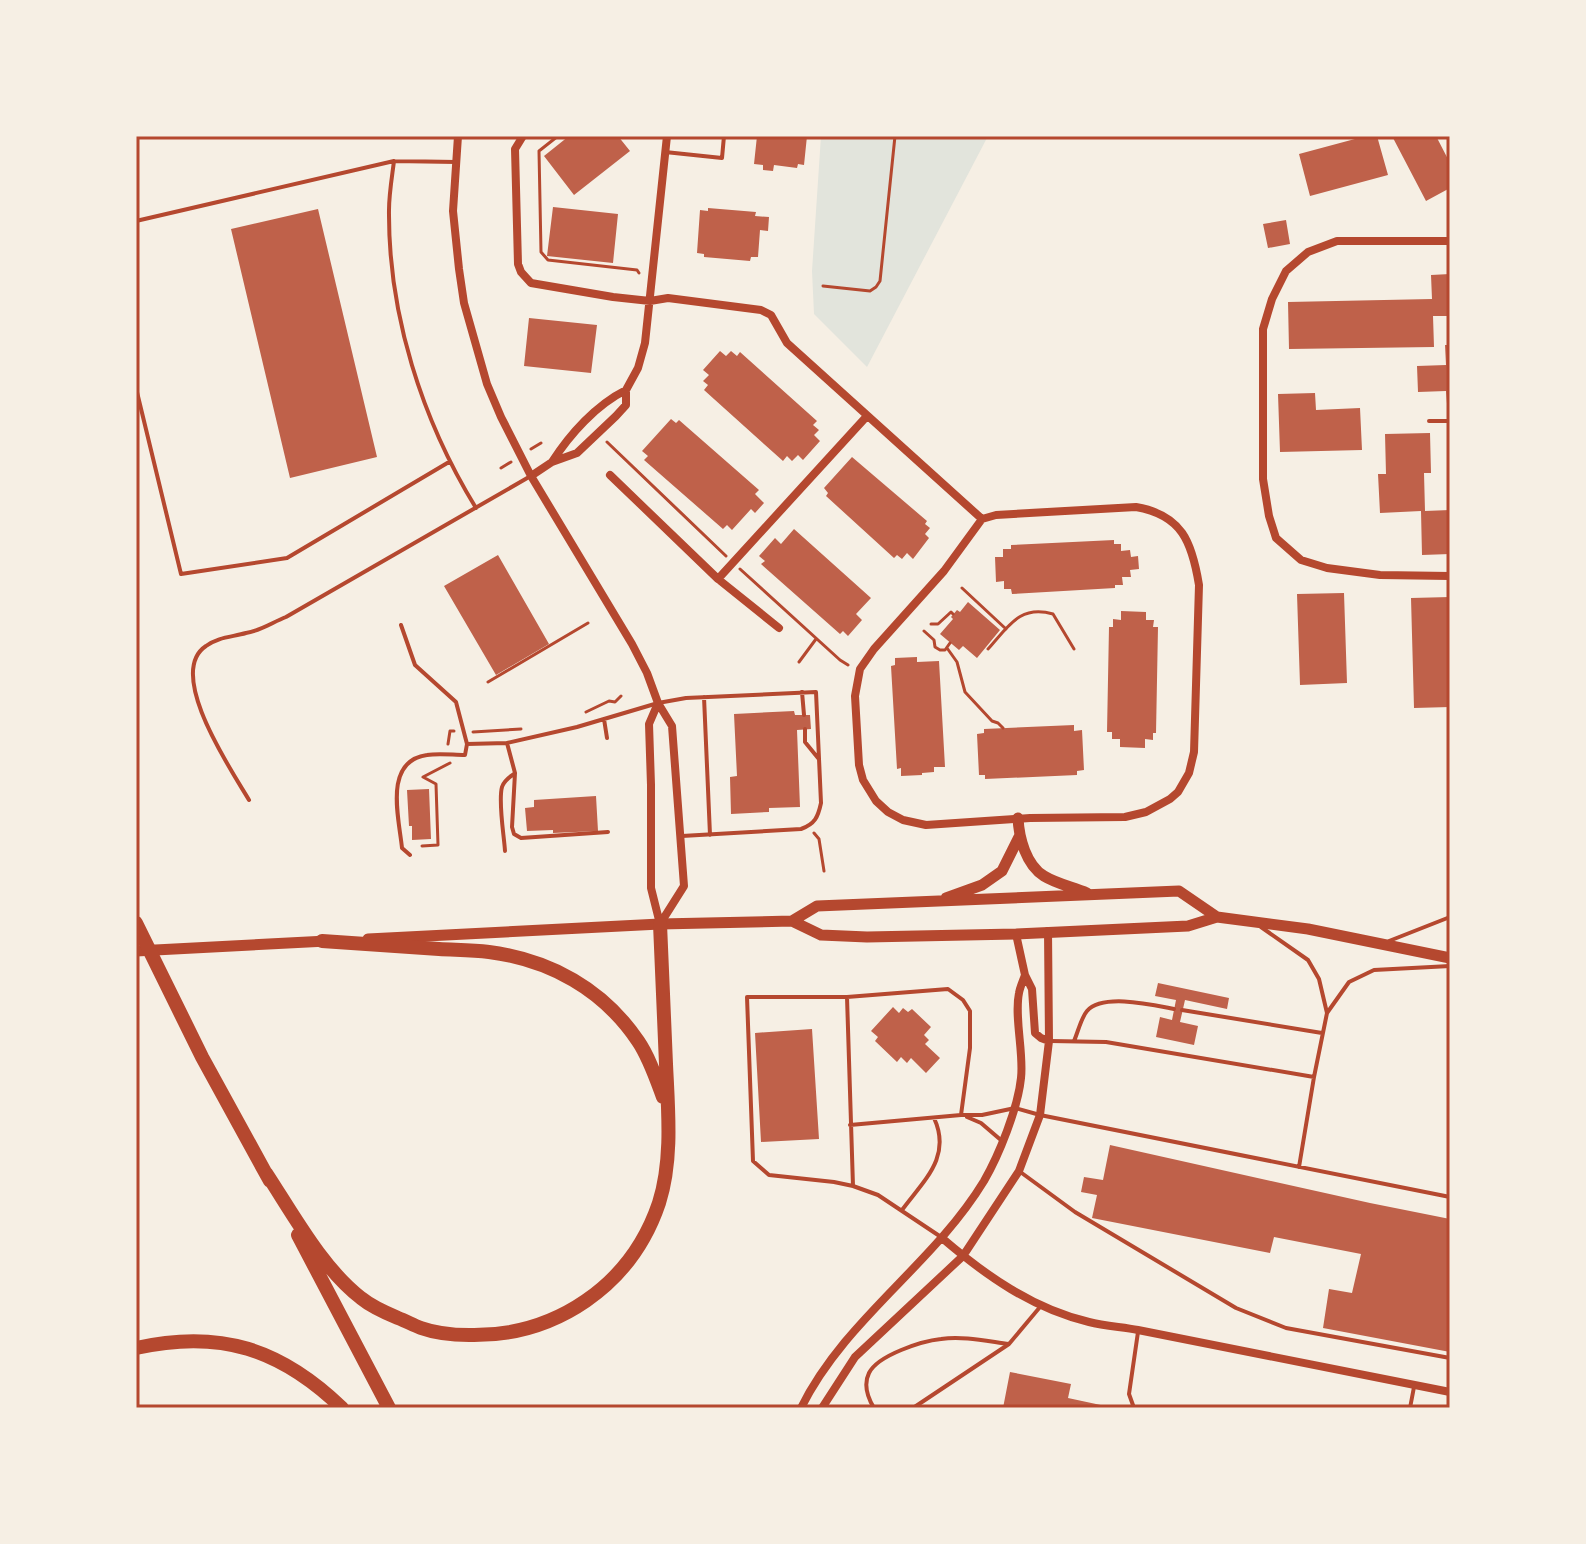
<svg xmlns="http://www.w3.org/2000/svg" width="1586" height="1544" viewBox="0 0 1586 1544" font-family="'Public Sans',sans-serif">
<rect width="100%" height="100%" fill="#f6efe4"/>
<!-- green -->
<path fill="#e2e4dc" d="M821,136H988L867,367L814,314L812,271Z"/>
<!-- building -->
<path fill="#bf614a" d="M569,136H618L630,151L574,195L544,156Z
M757,136H807L804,165L798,164L797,168L774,165L773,171L763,170V165L754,164Z
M1366,136H1377L1388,175L1310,196L1299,154Z
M1392,136H1436L1450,163V188L1426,201Z
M553,207L618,214L613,263L547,256Z
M708,208L756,212L755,216L769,217L768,231L760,230L758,257H751L750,261L704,257V254L697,253L700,210L708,211Z
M318,209L377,457L290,478L231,229Z
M1286,220L1290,244L1268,248L1263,224Z
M1450,274V316H1433L1434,347L1289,349L1288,302L1432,299L1431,275Z
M529,318L597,325L591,373L524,366Z
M1445,345H1450V416H1448L1446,391L1418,392L1417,366L1446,365Z
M720,351L726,356L731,351L737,356L740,352L817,421L813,425L819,430L814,435L820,441L803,460L798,455L792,461L787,456L783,461L704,390L708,385L703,381L709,375L703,370Z
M1315,393L1316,410L1360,408L1362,450L1280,452L1278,394Z
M671,419L676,423L679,420L759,490L755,494L764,503L755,513L751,509L732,530L727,525L723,529L644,460L648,456L642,451Z
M1430,433L1431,473H1424L1425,511L1450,510V554L1422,555L1421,511L1380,513L1378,474H1386L1385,434Z
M852,457L927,521L925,524L930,528L925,534L929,538L913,559L907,553L902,559L897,555L894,558L826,496L828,493L824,488Z
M794,529L871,598L856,614L862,620L848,636L843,631L840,634L761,564L765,561L759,556L775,538L781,544Z
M1114,540V544H1121V551L1130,550L1131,557L1138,556L1139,569L1130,570L1131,577H1122L1123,585H1115V588L1012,594L1011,589H1004V581L996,582L995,557H1003V549H1011V545Z
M498,555L549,644L496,675L444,586Z
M1344,593L1347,683L1300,685L1297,594Z
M1450,597V707L1414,708L1411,598Z
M968,602L1000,630L977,658L963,646L959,650L940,634L953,619L951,617L957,610L960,612Z
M1121,611L1146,612V620H1154L1153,627H1158L1156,733H1153V740L1145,739V748L1120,747V739H1112V732H1107L1109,627H1113V619L1121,620Z
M917,657V662L939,661L945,767H934V772L922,773V775L901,776V768L897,769L891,666L895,665V658Z
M794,711L795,715H810L811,729L797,730L800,807L769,808V812L731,814L730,777L737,776L734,714Z
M1074,725V731L1082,730L1084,770L1077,771V775L985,779V775H979L977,734L984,733V729Z
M429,789L431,839L412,840V826H409L407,790Z
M596,796L598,831L553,833V830L527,831L525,808L534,807V800Z
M1158,983L1229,998L1227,1009L1185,1000L1180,1022L1198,1026L1194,1045L1156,1037L1160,1017L1172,1020L1176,1000L1155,996Z
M893,1007L899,1013L903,1008L908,1012L912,1009L931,1027L924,1035L929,1040L925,1044L940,1058L926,1073L911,1058L907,1063L901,1057L897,1062L875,1041L878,1037L871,1031Z
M812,1029L819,1139L761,1142L755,1033Z
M1110,1145L1370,1203L1450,1219V1352L1323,1328L1329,1289L1352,1293L1361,1254L1274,1237L1270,1253L1092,1218L1097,1195L1081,1192L1084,1177L1103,1180Z
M1010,1372L1071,1384L1068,1398L1110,1407V1408H1003Z"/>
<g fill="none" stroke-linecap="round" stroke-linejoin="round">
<!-- path -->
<path stroke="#b5482f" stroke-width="3" d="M558,136L539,151L541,252L548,260L637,270L639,273
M823,286L870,291L876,287L880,281L895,136
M607,442L726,556
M531,449L541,443
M501,468L511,462
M740,569L840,660L848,665
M962,588L1006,629
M931,624H938L951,612L953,614
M924,631L934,640L935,647L940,650H945L950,643
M947,648L957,662L965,692L992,721L998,723L1003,728
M988,649C1008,627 1020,604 1053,614L1074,649
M799,662L816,639
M488,682L588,623
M586,712L609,701L615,702L621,696
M473,732L521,729
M448,744L450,731H454
M814,833L819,839L824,871
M422,846L438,845L436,784L423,777L450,763"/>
<!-- service -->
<path stroke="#b5482f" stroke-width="4" d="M665,152L722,158L724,136
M394,161C392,177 389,194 389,210C388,314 422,420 476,508
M136,221L394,161L456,162
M136,388L181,574L287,558L449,462
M1429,421H1450
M401,625L415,665L456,702L467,744L465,755C453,755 439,753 427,755C383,761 399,818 402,848L410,855
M802,692L804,715
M704,697L710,835
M604,719L607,738
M805,729V742L818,758
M507,743L515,773L512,827L514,834L521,838L608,832
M467,744L507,743L577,727L658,703L686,698L816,692L821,803C818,817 815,824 801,829L682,836
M249,800C232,771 165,673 206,646C218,637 232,637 246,633C260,631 273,622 286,617L529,477
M505,851C504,835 498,801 502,787C504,780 510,777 515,773
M1261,927L1308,960L1319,979L1327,1013
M1389,941L1450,917
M847,997L948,989L963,1000L970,1011V1048L961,1115L850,1125
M1182,1010L1322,1033
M1051,1041L1106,1042L1314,1077
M1074,1041C1078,1032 1081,1018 1087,1011C1103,993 1153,1005 1174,1009
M961,1115H982L1015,1108L1040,1115L1450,1197
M967,1117L981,1123L1002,1141
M1299,1167L1314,1077L1327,1013L1349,982L1374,970L1450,966
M1019,1171L1075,1212L1236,1308L1286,1328L1450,1358
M853,1186L847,997H747L753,1161L769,1175L834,1182L853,1186L878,1195L941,1237
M902,1210C924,1180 952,1157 934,1118
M874,1408C868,1398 863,1385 869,1373C878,1355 922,1341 941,1339C963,1336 986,1341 1009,1344
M913,1408L1009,1344L1040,1307
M1134,1408L1129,1394L1138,1332
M1410,1408L1414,1387"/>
<!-- minor -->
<path stroke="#b5482f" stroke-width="8" d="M458,136L453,211L459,269L464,303L487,384L501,417L531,476L632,644L647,673L658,703L672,726L684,886L660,924
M523,136L515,149L518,264L521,272L531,283L613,297L650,301L668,298L761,310L771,315L787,343L982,519
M1450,241H1337L1308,252L1286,271L1272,299L1263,329V479L1269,516L1276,538L1301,560L1327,568L1380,575L1450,576
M626,390C596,405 570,434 552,462L577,453L616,416L626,405V390L638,368L645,343L667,136
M610,475L718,579L779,628
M531,476L552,462
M1136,507C1182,515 1192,542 1199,585L1194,752L1189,773L1178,792L1170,799L1146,812L1125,817L1030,818L926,825L903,820L888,812L876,801L863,780L859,765L855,696L860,669L874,649L944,571L982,519L996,515Z
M718,579L867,416
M658,703L649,724L651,785V888L660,924
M1016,934L1025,975L1032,989L1035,1033L1041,1038L1049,1041
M942,1238C985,1275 1033,1309 1089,1322C1105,1326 1122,1327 1138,1330L1450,1392
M801,1408C845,1319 933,1265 984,1181C999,1155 1018,1108 1021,1078C1024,1053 1014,1017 1019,993C1020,987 1023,981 1025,975
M822,1408L855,1357L963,1256L1019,1171L1040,1115L1049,1041L1048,931"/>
<!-- secondary -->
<path stroke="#b5482f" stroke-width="11" d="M1018,818C1019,838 1026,865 1044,876C1057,884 1073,887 1087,893
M946,898L982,885L1002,871L1019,837
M792,921L817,906L1179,891L1217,917
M368,939L660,924L792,921L821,935L867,937L1016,934L1188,926L1217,917L1308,929L1450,958
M136,951L327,941"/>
<!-- motorway -->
<path stroke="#b5482f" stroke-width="14" d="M136,923L202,1057L270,1181
M322,941C361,944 400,946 439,949C456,950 472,950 489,952C550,960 603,989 638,1041C649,1057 656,1078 663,1097
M266,1173C293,1214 322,1268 361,1298C372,1307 386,1313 398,1318C406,1321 413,1325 421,1328C435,1333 453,1335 469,1335C555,1337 631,1286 659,1203C673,1159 668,1109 666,1064C664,1017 662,971 660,924
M298,1235L389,1408
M136,1348C220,1329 281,1349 342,1408"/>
</g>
<!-- border -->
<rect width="1586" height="1544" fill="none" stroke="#f6efe4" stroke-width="276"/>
<rect x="138" y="138" width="1310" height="1268" fill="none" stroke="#b5482f" stroke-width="3"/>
</svg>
